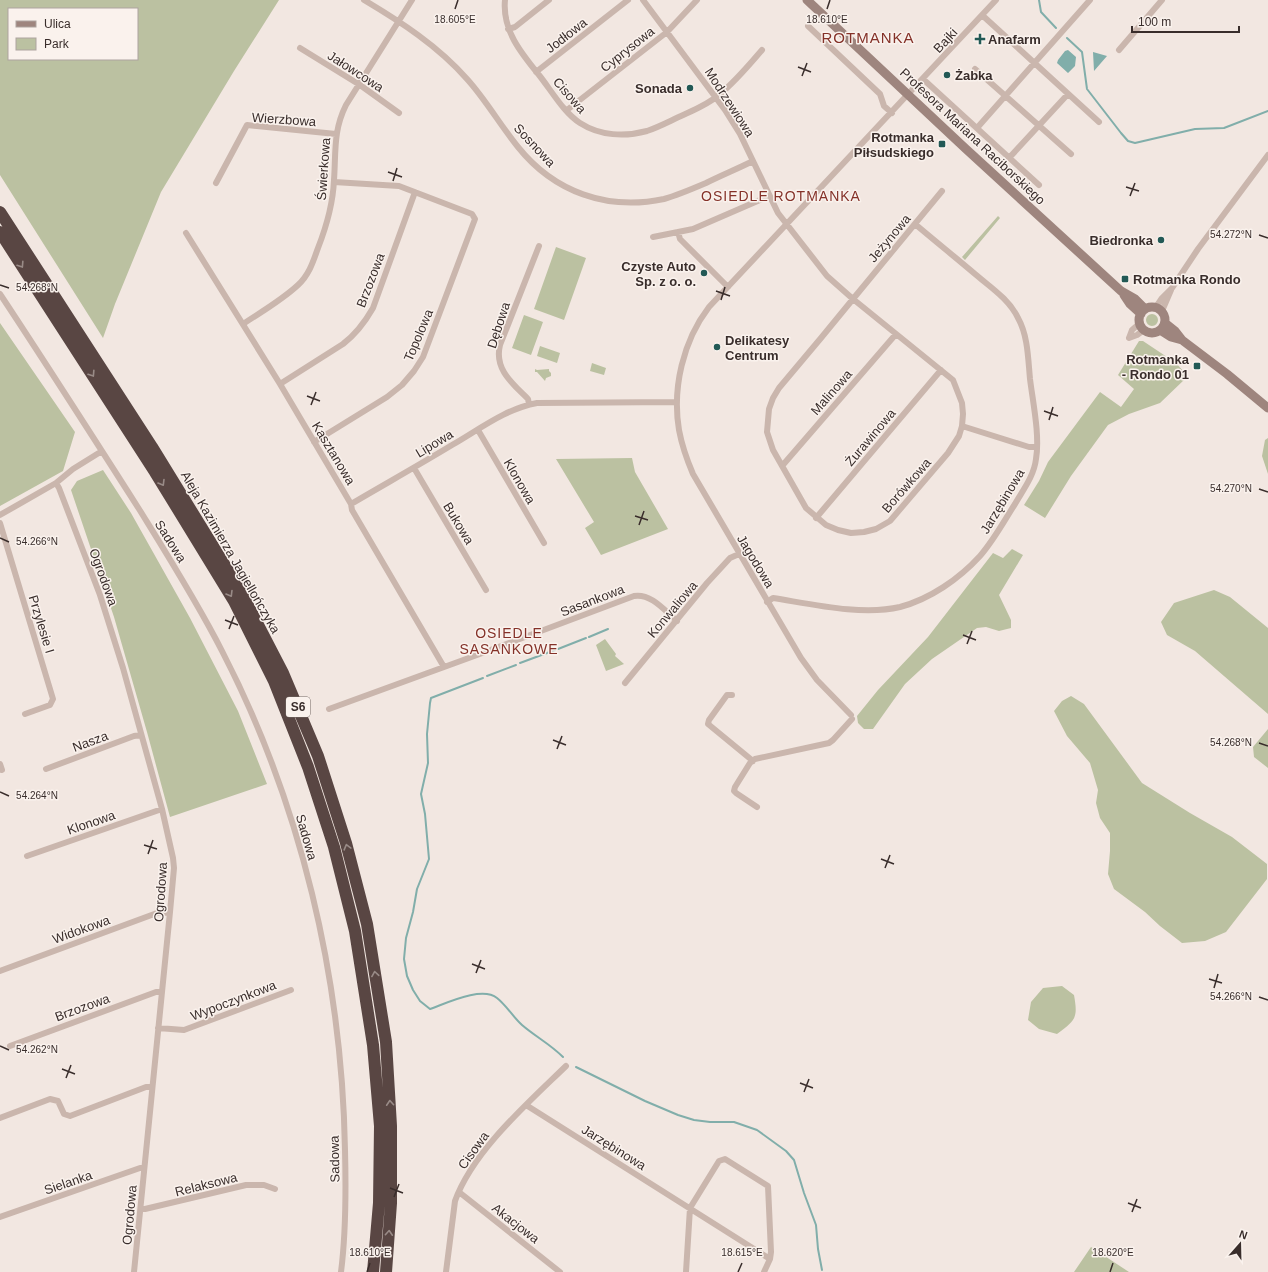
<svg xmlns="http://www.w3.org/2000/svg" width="1268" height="1272" viewBox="0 0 1268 1272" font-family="Helvetica,sans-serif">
<rect width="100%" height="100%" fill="#f2e7e1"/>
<!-- green -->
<path fill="#bbc1a1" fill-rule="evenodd" d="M0,0H279L234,71L161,192L115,304L103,338L0,175ZM9,9H137V59H9Z
M998,216L1000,218L965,260L962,257Z
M556,247L586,258L564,320L534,309Z
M1146 320a6 6 0 1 1 12 0a6 6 0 1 1-12 0Z
M524,315L543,322L531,355L512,348Z
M0,323L75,432L63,471L0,506Z
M1139,341H1143L1176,363L1184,372L1185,379L1160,403L1129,414L1108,425L1071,476L1045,518L1024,505L1039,481L1048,462L1100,392L1121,407L1134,389L1118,375Z
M540,346L560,353L557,363L537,356Z
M592,363L606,368L604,375L590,371Z
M535,369L537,370L549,369V371L551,373V376L546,378L545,381L537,372H535Z
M1268,438V474L1262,456L1265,440Z
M632,458L635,472L668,529L601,555L585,528L594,522L556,459Z
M103,470L131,513L190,618L238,711L267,784L170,817L147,732L114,617L71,490L77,481Z
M1012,549L1023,555L999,595L1011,620V628L999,631L986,627L977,628L932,659L905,684L873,729H864L858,723L857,716L878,690L928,637L993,553L1003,558Z
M1214,590L1230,597L1268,628V714L1195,651L1167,635L1161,622L1174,603Z
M605,639L616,654L615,656L624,664L606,671L596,645Z
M1071,696L1084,704L1142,783L1190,813L1232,837L1267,864V879L1226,932L1205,941L1182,943L1160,926L1145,912L1114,889L1108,874L1110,851V833L1100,818L1096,803L1098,790L1090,763L1067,736L1054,711L1062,701Z
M1268,729V768L1254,757L1253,747Z
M1062,986L1074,995C1078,1018 1076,1020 1057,1034L1039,1029L1028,1020L1031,1002L1043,988Z
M1091,1247L1129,1272H1074Z"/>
<!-- water -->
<path fill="#81aeaa" d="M1068,50L1076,57L1075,66L1068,73L1057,63L1058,60L1065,51Z
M1093,52L1107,56L1094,71Z"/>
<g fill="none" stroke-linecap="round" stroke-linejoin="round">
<!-- stream -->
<path stroke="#81aeaa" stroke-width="2" d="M1039,0L1041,12L1056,28
M1067,38L1082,52L1087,89L1121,133L1128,141L1135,143L1195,129L1224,128L1268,111
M589,637L608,629
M558,649L586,638
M520,663L555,650
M487,676L516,665
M483,678L431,698L430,703L427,734L428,763L421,794L425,814L429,859L417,889L413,912L406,938L404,959L407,976L413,990L420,1001L430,1009C447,1003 482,986 497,998C507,1006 513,1017 522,1025C536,1037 550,1044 563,1057
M576,1067L645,1101L678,1115L694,1120L710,1122H734L757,1130L786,1151L794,1160L804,1193L816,1225L818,1249L822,1270"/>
<!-- minor -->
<path stroke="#cab6ad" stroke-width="6" d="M364,0C401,22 438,46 467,79C486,100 500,125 518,147C554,192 607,211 664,199C678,195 692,189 706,183C722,175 737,169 753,161
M505,0C502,30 521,53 539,75C551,90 564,113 580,123C600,136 625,137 647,131C659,127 670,121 681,116C694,110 709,104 720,94C736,81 749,65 762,50
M643,0L725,110L740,134L778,213L827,276L853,299L953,380L962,403L963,414L962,426L959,436L948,453L890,521L876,529L864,532L851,533L838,530L826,525L806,508L773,450L767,432L769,409L773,398L779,388L821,338L853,299L942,191
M982,15L1099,122
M808,26L880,94L884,106L892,113
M508,29L515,27L549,0
M300,48L360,85L399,113
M1119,50L1162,0
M975,69L1071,154
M536,72L628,0
M923,79L1039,185
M567,110L667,32L697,0
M977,128L1090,0
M1009,158L1068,94
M216,183L247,125L336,134
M678,232L680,239L728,287
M186,233L280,384L351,504L352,510L444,667
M653,237L693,229L769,196
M0,294C47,365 93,437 139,509C168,556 197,602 222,651C301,804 342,978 345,1150C346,1189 346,1233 341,1272
M1156,307L1162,298L1172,288L1198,249L1268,155
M1162,311L1171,290
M243,324C261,312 282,300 298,285C309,275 313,262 318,248C327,225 333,204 334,180C336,152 333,131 346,105L412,0
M1129,338L1132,330L1140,323
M1129,338L1137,335L1144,330
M280,384L343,344C356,334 365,322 373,308L415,192
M529,404L528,399C512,383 494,369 500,345L539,246
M962,426L1029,447H1037
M478,430L544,543
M314,442L387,397L402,385L414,371L423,357L475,219L472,214L399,186L334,182
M782,466L896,334
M414,468L486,590
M56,483L73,469L102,451
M351,504C385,484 419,465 452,445C480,429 505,409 537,403L677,402
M0,515L56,483L59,488L100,595L123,668L162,809L173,858L174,868L170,912L134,1272
M816,518L941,370
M0,523L53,699L50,705L25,714
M767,602L773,598C811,604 862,616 900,607C930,599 959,579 980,556C994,540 1004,521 1015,504C1023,490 1034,476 1036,459C1040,436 1033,403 1030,379C1028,358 1028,336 1018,318C1009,299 990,287 975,274C955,257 935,241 915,224
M625,683L707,583L730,558L739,554
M732,695H727L709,720L708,724L753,761
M329,709L477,655L634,596C651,593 665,611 677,621
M851,715L817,680L801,658L693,474C687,460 682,446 679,430C672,388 683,341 709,307L996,0
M0,764L2,770
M46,769L134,736L141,735
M757,807L736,793L734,791L735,787L750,763L755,759L829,743L833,740L852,719
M27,856L162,809
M0,971L157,913L170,912
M158,1028L184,1030L291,990
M10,1046L156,992H162
M526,1105L770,1259L764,1272
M0,1118L50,1099L58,1101L64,1114L70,1116L146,1087H152
M459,1192L560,1272
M141,1209H145L246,1185H264L275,1189
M0,1217L140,1168H144
M446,1272L455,1201C473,1151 528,1103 566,1066
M686,1272L690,1208L719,1161L725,1159L768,1186L771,1252L770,1259"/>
<!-- secondary -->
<path stroke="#9e857e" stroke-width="9" d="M807,0L966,149L1121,291L1135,299L1145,309
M1124,295L1130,304L1141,314
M1139 320a13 13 0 1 1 26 0a13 13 0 1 1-26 0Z
M1165,323L1175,331L1182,340L1227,374L1268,408
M1160,330L1171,337L1182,340"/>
<!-- motorway -->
<path stroke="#594643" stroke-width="12" d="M0,212L152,447L240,590L283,673L318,756L346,843L367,924L386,1042L391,1126V1203L386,1272
M0,232L155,472L234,601L274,681L308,767L334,847L355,931L373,1045L380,1126L379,1203L373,1272"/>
</g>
<!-- one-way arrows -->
<defs><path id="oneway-chevron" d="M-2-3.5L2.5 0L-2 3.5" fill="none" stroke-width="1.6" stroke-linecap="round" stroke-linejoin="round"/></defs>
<g stroke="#998b87">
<use href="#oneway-chevron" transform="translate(21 265) rotate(57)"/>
<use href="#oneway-chevron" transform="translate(92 374) rotate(57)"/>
<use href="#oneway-chevron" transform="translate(162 483) rotate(59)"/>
<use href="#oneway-chevron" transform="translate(230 594) rotate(59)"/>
<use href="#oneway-chevron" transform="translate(347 847) rotate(-105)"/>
<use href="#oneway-chevron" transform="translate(375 974) rotate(-99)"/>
<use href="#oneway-chevron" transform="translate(390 1103) rotate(-94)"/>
<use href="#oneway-chevron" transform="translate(389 1233) rotate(-86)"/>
</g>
<!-- ticks -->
<path fill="none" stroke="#392d2b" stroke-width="1.5" d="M455,9L458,0M827,9L830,0M798,67L811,72M802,76L807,63M388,172L402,177M393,181L397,168M1126,187L1139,191M1130,196L1135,183M1259,235L1268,238M0,285L9,288M716,291L730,296M721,300L725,287M307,396L320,401M311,405L316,392M1044,411L1058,416M1049,420L1053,407M1259,489L1268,492M635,516L648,520M639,525L644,511M0,538L9,542M225,620L238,625M229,629L234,616M963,635L976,640M967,644L972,631M553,740L566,745M1259,743L1268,746M557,749L562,736M0,792L9,796M144,845L157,849M148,854L153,840M881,859L894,864M885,868L890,855M472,964L485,969M476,973L481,960M1209,979L1222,983M1214,988L1218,974M1259,997L1268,1000M0,1046L9,1050M62,1069L75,1074M66,1078L71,1065M800,1083L813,1088M804,1092L809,1079M390,1188L403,1193M394,1197L399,1184M1128,1203L1141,1208M1132,1212L1137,1199M367,1272L370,1263M738,1272L742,1263M1110,1272L1113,1263"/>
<!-- markers -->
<g fill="#225955" stroke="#faf2ed" stroke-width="1.5">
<path d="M978 33h4v4h4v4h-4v4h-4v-4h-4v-4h4z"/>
<circle cx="947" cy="75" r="4"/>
<circle cx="690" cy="88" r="4"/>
<rect x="938" y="140" width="8" height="8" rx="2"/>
<circle cx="1161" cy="240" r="4"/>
<circle cx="704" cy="273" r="4"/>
<rect x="1121" y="275" width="8" height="8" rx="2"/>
<circle cx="717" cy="347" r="4"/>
<rect x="1193" y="362" width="8" height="8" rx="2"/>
</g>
<g text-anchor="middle" stroke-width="3" stroke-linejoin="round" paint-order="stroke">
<!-- shield labels -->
<rect fill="#faf2ed" stroke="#736865" stroke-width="1" x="286" y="697" width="24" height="20" rx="3"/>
<g font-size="12" font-weight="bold" fill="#392d2b">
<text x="298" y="711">S6</text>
</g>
<!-- street labels -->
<g font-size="13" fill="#392d2b" stroke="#faf2ed">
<text transform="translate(566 35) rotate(-38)" y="5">Jodłowa</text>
<text transform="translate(945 40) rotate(-47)" y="5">Bajki</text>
<text transform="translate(627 49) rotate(-38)" y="5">Cyprysowa</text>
<text transform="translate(356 71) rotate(33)" y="5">Jałowcowa</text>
<text transform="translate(570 95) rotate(49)" y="5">Cisowa</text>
<text transform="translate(730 102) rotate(57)" y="5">Modrzewiowa</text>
<text transform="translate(284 119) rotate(4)" y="5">Wierzbowa</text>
<text transform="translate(973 136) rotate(43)" y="5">Profesora Mariana Raciborskiego</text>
<text transform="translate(535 145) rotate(47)" y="5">Sosnowa</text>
<text transform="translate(323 169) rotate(-86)" y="5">Świerkowa</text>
<text transform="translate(889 238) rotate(-50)" y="5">Jeżynowa</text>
<text transform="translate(370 280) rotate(-69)" y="5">Brzozowa</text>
<text transform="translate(498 325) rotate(-72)" y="5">Dębowa</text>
<text transform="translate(418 335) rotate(-67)" y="5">Topolowa</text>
<text transform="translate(831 392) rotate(-49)" y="5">Malinowa</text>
<text transform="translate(870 437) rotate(-50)" y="5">Żurawinowa</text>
<text transform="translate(434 443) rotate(-31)" y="5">Lipowa</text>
<text transform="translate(334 453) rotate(59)" y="5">Kasztanowa</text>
<text transform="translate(520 481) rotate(60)" y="5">Klonowa</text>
<text transform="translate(906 485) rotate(-49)" y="5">Borówkowa</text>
<text transform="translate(1002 501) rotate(-59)" y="5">Jarzębinowa</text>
<text transform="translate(459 523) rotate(59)" y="5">Bukowa</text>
<text transform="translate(171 541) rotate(58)" y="5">Sadowa</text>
<text transform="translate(231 552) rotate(60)" y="5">Aleja Kazimierza Jagiellończyka</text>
<text transform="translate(756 561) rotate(59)" y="5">Jagodowa</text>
<text transform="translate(104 577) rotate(70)" y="5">Ogrodowa</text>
<text transform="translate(592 600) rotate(-21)" y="5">Sasankowa</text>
<text transform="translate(672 609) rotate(-50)" y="5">Konwaliowa</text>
<text transform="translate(42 624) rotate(73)" y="5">Przylesie I</text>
<text transform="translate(90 741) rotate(-20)" y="5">Nasza</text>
<text transform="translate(91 822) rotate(-19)" y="5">Klonowa</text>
<text transform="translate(307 837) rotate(74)" y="5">Sadowa</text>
<text transform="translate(160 892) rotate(-86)" y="5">Ogrodowa</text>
<text transform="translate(81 929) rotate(-20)" y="5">Widokowa</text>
<text transform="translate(233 1000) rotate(-21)" y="5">Wypoczynkowa</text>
<text transform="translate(82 1007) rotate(-20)" y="5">Brzozowa</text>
<text transform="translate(614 1147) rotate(32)" y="5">Jarzębinowa</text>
<text transform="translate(473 1150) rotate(-54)" y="5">Cisowa</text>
<text transform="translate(334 1159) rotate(-91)" y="5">Sadowa</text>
<text transform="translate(68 1182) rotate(-19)" y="5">Sielanka</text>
<text transform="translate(206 1184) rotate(-14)" y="5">Relaksowa</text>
<text transform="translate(129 1215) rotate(-85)" y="5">Ogrodowa</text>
<text transform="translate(516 1223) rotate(38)" y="5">Akacjowa</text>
</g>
<!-- poi labels -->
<g font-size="13" font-weight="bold" fill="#392d2b" stroke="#faf2ed" text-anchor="end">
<text x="988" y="44" text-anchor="start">Anafarm</text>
<text x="955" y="80" text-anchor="start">Żabka</text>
<text x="682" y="93">Sonada</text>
<text x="934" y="142">Rotmanka<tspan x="934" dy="15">Piłsudskiego</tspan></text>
<text x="1153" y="245">Biedronka</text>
<text x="696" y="271">Czyste Auto<tspan x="696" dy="15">Sp. z o. o.</tspan></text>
<text x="1133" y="284" text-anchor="start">Rotmanka Rondo</text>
<text x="725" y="345" text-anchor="start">Delikatesy<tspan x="725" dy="15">Centrum</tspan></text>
<text x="1189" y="364">Rotmanka<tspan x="1189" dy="15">- Rondo 01</tspan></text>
</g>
<!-- neighbourhood labels -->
<g font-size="14" letter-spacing="1" fill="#843128" stroke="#faf2ed">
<text x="781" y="201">OSIEDLE ROTMANKA</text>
<text x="509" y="638">OSIEDLE<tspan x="509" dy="16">SASANKOWE</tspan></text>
</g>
<!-- quarter labels -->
<g font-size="15" letter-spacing="1" fill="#843128" stroke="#faf2ed">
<text x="868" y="43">ROTMANKA</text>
</g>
</g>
<g font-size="10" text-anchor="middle" fill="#392d2b" stroke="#faf2ed" stroke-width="3" stroke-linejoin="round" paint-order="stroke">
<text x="455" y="23">18.605°E</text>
<text x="827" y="23">18.610°E</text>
<text x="1231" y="238">54.272°N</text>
<text x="37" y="291">54.268°N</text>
<text x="1231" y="492">54.270°N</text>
<text x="37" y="545">54.266°N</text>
<text x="1231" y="746">54.268°N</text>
<text x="37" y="799">54.264°N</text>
<text x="1231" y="1000">54.266°N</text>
<text x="37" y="1053">54.262°N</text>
<text x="370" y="1256">18.610°E</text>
<text x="742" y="1256">18.615°E</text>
<text x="1113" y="1256">18.620°E</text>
</g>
<!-- legend -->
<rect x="8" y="8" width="130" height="52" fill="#faf2ed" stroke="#ada39f"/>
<rect x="16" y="21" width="20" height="6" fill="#9e857e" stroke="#ada39f"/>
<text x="44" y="28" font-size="12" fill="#392d2b">Ulica</text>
<rect x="16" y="38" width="20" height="12" fill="#bbc1a1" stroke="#ada39f"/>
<text x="44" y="48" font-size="12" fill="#392d2b">Park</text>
<!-- north arrow -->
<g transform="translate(1240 1244) rotate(20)" stroke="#faf2ed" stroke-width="3" paint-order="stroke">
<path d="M0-3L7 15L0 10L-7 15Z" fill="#392d2b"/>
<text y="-6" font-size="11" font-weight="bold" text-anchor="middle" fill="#392d2b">N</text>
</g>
<!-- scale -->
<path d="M1132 26v6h107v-6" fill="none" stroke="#392d2b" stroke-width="2"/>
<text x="1138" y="26" font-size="12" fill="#392d2b" stroke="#faf2ed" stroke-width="3" paint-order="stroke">100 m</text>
</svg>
